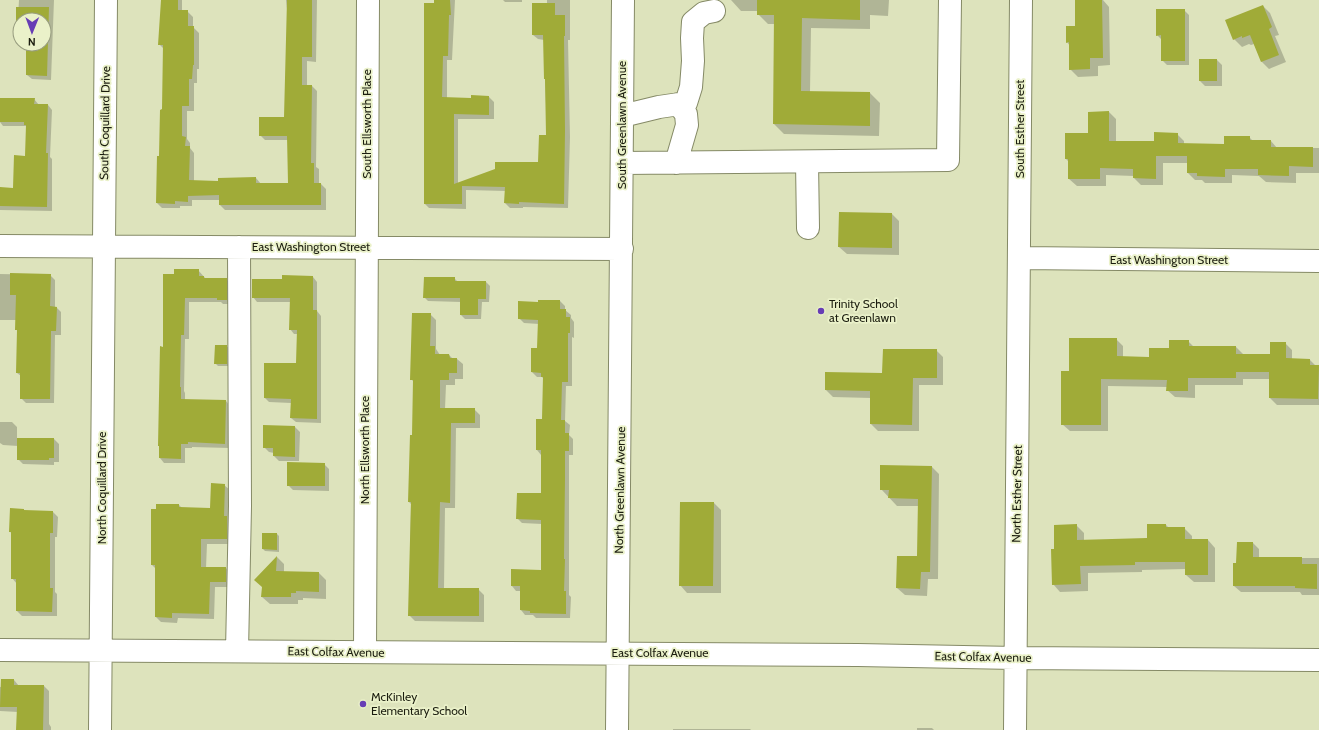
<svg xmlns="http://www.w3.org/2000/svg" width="1319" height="730" viewBox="0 0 1319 730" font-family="Cabin,sans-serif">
<rect width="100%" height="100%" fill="#dde3bc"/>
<!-- shadow -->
<path fill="#0003" d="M19,0H54L51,80L32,79L27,75V44H44V20H20V36L17,33Z
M162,0H182V11H187L193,17V27L199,33V69H197V83H194V111H187V139L190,143V148L194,153V181L219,182L256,178L261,184H289L288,140H265L260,135L285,118L288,11L287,9L286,0H317L316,62L307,61V86H312L317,91L316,167L319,169V184H321L326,189V210H225L220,205V200H192V206H180V208H162L157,203L163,110L164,49L159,44Z
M435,0H455L452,60H447V98L472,99L489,97L494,102V119H458V184L539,163L547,136L544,40L538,39L533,35L547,4V0H570V40H568L570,137L568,208L523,207V208H510L505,203L506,191L466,190V209L429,208L425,204Z
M503,0H522V2H505Z
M731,0H889L888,16L870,15V29L811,28L810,92L870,93L880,103L879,136L784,134L774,124L775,24H768L758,14V11H741Z
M1076,0H1103L1109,7L1110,65L1098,66V76L1078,77L1070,69V46L1067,42L1076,27Z
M1263,6L1270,13L1279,35L1275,36L1286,62L1269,69L1262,62L1254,44L1251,45L1249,44L1242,47L1234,39Z
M1184,10L1189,15V65H1167L1162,60V40L1157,35Z
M1217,60L1222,65V86H1205L1200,81Z
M0,99H34L39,105H48L52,110L50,157L52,159V211L0,210V188L14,189L26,157L27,126H3L0,122Z
M1109,112L1116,119V142H1155L1177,134L1184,141V144L1225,145L1249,137L1253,141H1271L1277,148H1319V173H1296V183L1266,182L1259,176L1232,175V183H1205L1202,180H1195L1188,173V163H1163V185H1141L1134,178V176L1106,175V186H1077L1069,179V162L1066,159Z
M892,214L899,221V255L847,254L839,247Z
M198,270L206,279H226L231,284V304H223L221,302H189V339H185L184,391L185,393V401H226L230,406L229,448L192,447V448H185V463H164L160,458L164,348L175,275Z
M0,274L50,275L55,280V308H57L61,312V335H55L54,403H26L21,398V376L17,373L18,332L16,329V320H0Z
M313,277L317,282V311L321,316V423L296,422L291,418V403L269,402L265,398L297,364V334H294L290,329L291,302H257L253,297L283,280Z
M454,278L458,282H486L490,286L489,302H482L481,319H465L461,315V302L428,301L424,297Z
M539,301H560L565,306V310L571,315V318L574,322V338L572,337V386H566L565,421L570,425L569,435L573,439V455H569V595L571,597L570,618H536L533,615H525L521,610V591H516L512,586L542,571V524L522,523L517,518L542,495L541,455L537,450L543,420L544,379L542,377H537L532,372L538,349L539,324L524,323L519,318L539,303Z
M430,314L436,320V349L440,355H449L453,359H457L463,364V379H455V385H446L445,409H474L480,415V428H456L455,508H445L444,589H478L484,595V622L415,621L409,615L411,504L409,502L413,436L414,382L411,379Z
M1116,339L1123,346V358H1150L1188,341L1194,347H1236L1244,355H1271L1285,343L1292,350V359L1310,360L1316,366H1319V405H1277L1270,398V379H1243V385H1195V398L1175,397L1167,390V387L1108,386V431H1070L1062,424L1070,372Z
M226,346L229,348V366H218L215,363Z
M936,350L943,357V385H919V431H878L871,424V398L833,397L826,390L883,374Z
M0,422H12L17,427V439H54L59,444V462H54V465L23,464L18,459V446L3,445L0,443Z
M295,427L300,432L299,461H279L274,456V453L269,452L264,447Z
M324,464L329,469V491L293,490L288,485Z
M932,467L939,474L938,579H928L927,596L905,595L897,588L918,557L919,506H897L881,489Z
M224,485L230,490L232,544H207L206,568H226L231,574V587H215L214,619L178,618L177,623L161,622L156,617V569L152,565L179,505L182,508L211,509Z
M714,503L721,510V593H687L680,585Z
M25,511L53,512L58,517L57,537H55V592L57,594V616H22L17,611V584L12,578V533L10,532Z
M1076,525L1084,533V541L1148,539V525H1166L1169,528H1184L1192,536V540H1208L1215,548V582H1194L1186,575V569L1142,570V572L1088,573V591L1060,592L1053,584L1055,550Z
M263,534H277L279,536V552L265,551L263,549Z
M1253,543L1259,549V558H1319V595H1302L1300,592H1241L1234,586L1237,564Z
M277,557L284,564V572L319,573L326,580V599L303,598V600H298V604H270L262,597Z
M2,680H14L19,686H44L49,691V724L51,727V730H17L18,712L0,711V687H2Z
M917,728H932L934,730H917Z
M673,729H750L751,730H673Z"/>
<!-- building -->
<path fill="#a0ab38" d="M161,0H178V10H188V26H194V65H193L192,79H189V106H182V136L186,137L185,146H190L189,180L218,181V178L256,177V183H288L287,136H259V117H284L287,0H312V57H302V85H312L311,163H314V183H321V205H219V195L188,196V202L175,201V204L156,203L157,156H159L160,110L162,109L163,45H158Z
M434,0H450L451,15H449L448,56H443L442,97L471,98V95L489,96V115L454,114V184L495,169V162H538L539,135H546L545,79H544L543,35H532V3H555V15H565V36H564L565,131L564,204L519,202V204L504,203L505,187L462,186V204H424V3H434Z
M757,0H860V20L802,18L801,91L870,92V126L773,124L774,15H757Z
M1075,0H1102L1103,58H1090V69L1069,70V42L1066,43V26H1075Z
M1263,5L1272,27L1269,29L1279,55L1261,62L1250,35L1242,38V36L1233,40L1225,20Z
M16,7H49L47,76L26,75V44H44V20H20V33H16Z
M1156,9H1185V61H1161V35L1156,36Z
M1199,59H1217V81H1199Z
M0,98H35L34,104H48L46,153H48L47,207L0,206V187L13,188L14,155L25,156L26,125H24V122H0Z
M1109,111V141H1154V132L1178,133V143L1224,144V136H1250V140H1271V147H1313V167L1289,166V176L1258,175V169H1225V177L1197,176V173H1187V156H1156V179L1133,178V169L1100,168V179H1068V159H1065V133H1088V112Z
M839,212L892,213V248L838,247Z
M174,269H199V276H204V278H227V300H217V298H185L184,335H181L180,387H181V399L226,400L225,444L188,442V444H181V459L159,458V446H158L160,346L163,347V274H174Z
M10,273L51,274L50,306L57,307L56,331H51L50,399H20V373H16L17,330H15L16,295H10Z
M282,275L313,276V310H317V419L290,418L291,399L264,398V363H296L297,330H289L290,298H252V279H282Z
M424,277H455V281H486V299H478V315H460V298H423Z
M538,300H560V309H566V317H570V333H568V382H562L561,420H565V433H569V451H565V479L564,559H565L564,591H566V614L530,613V611L520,610V586H511V569L541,570V520L516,519L517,493H541V450H536V419H542L543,377H541V373L531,372V348H537L538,320L518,319V301L538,302Z
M412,313H431L430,346H435V354H449L450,358H457V373H449V380H440V408H475V423H451L450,503L440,502L438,588H479V616H408L411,502H408L410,435H412L413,380H410Z
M1069,338H1117V356L1149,357V348H1169V340H1189V346H1236V354H1270V342H1286V358L1310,359V365H1319L1318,399L1269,398V372H1236V378H1188V391H1166L1167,380L1101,379V425H1061V371H1069Z
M215,345H227V364H214Z
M883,349H937V378H913L912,425L870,424V391L825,390V372L882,373Z
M263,425L295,426V457L273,456V448H263Z
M17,438H54V458H49V460H17Z
M287,462L325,463V486H287Z
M880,465L932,466L930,572H921L920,589L896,588L897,556H917L918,499L888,498L889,490H880Z
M211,483L225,484L224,516H227V539H201V567H226V582H210L209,614L172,613V618L155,617V565H151V509H156V504H179V507L210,508Z
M680,502H714L713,586H679Z
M10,508L24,509V510L53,511V533H50V588H53L52,612L16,611V579H11V532H9Z
M1077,524V540L1147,538V524H1166V527H1185V539H1208V575H1185V562H1135V565L1080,566L1081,584L1052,585L1051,549H1054V525Z
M262,533H277V550L262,549Z
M1237,542H1253V557H1302V564H1317V589L1295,588V586H1233V563H1236Z
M277,556L276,571L319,572V592L296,591V593H291V597H261L262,587L254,580Z
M1,679H14V685H44L43,730H16L17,707H0Z"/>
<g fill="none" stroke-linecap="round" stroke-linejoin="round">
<defs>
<path id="minor" d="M622,116L659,107L686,103L691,87L693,61L692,38L693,22L704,13L714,11
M807,162L808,228
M622,163L948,160L950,0
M676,163L687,125L686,114L678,104
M0,246L622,249
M1020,258L1319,261
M0,650L858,655L1015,658L1319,660
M237,651L240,506L239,247
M365,652L368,0
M100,730L106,0
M617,730L623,0
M1015,730L1021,0"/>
</defs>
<!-- minor casing -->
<use href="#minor" stroke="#858a66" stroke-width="24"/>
<!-- minor -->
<use href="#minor" stroke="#fff" stroke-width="22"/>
</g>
<!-- markers -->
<g fill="#673db5" stroke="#eaf1c9" stroke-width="1.5">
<circle cx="821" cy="311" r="4"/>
<circle cx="363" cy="704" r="4"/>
</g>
<g text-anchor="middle" stroke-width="3.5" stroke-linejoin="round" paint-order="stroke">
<!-- street labels -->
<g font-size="12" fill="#1b1d0f" stroke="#eaf1c9">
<text transform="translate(105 123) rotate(-89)" y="4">South Coquillard Drive</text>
<text transform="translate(367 124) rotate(-90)" y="4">South Ellsworth Place</text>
<text transform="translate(622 125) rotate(-90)" y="4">South Greenlawn Avenue</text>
<text transform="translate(1020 129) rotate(-90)" y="4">South Esther Street</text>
<text x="311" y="251">East Washington Street</text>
<text x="1169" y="264">East Washington Street</text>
<text transform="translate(365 450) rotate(-90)" y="4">North Ellsworth Place</text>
<text transform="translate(102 488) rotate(-90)" y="4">North Coquillard Drive</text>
<text transform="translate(620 490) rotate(-89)" y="4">North Greenlawn Avenue</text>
<text transform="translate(1017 494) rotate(-89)" y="4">North Esther Street</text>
<text transform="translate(336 652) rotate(1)" y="4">East Colfax Avenue</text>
<text x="660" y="657">East Colfax Avenue</text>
<text transform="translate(983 657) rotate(1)" y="4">East Colfax Avenue</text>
</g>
<!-- poi labels -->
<g font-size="12" fill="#1b1d0f" stroke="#eaf1c9" text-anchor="start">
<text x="829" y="308">Trinity School<tspan x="829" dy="14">at Greenlawn</tspan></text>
<text x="371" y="701">McKinley<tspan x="371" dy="14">Elementary School</tspan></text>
</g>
</g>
<!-- north arrow -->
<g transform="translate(32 32) rotate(181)"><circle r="19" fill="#eaf1c9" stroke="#979c7f"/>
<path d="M0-3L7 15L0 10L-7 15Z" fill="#673db5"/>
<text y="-6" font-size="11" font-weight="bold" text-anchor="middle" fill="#1b1d0f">N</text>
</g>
</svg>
